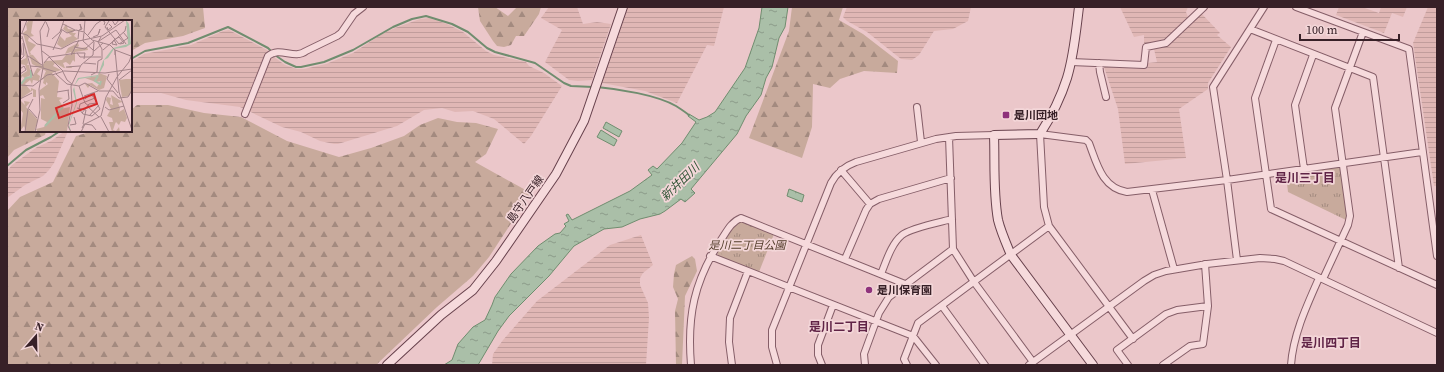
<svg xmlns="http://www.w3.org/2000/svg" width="1444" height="372" viewBox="0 0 1444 372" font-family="'Source Serif 4','Noto Sans JP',serif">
<defs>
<pattern id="farmland-rules" width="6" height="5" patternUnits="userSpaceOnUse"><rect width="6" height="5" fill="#e0b7b5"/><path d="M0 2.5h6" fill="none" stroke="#c19d9c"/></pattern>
<pattern id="grass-tufts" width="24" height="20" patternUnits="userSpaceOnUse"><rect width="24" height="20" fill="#c8aa9c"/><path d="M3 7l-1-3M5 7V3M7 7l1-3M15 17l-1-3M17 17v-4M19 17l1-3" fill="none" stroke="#a38a7f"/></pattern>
<pattern id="forest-firs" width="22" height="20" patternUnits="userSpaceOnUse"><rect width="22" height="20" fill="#c8aa9c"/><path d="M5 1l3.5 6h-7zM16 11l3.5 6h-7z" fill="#a38a7f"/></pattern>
<pattern id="water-ripples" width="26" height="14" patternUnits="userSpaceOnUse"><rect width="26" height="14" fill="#aabfa8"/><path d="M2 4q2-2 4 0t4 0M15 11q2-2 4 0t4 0" fill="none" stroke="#8b9b89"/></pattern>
</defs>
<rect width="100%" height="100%" fill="#ebc7ca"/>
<!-- farmland -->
<path fill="url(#farmland-rules)" d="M549,7H577L583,24L597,22L611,24L592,80L578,81L569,80L545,62L562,30L541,18Z
M628,7H724L714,46L707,45L677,103L645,91L602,83Z
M847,7H971L968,21L953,29L934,31L919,55L912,60L901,59L867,32L847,21L843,17Z
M1120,7H1188L1186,12L1188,17L1166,39L1144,44V35L1134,37Z
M1339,7H1362L1379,13L1381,7H1407L1403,17L1392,13L1384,33L1336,15Z
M1428,7H1437V186H1434L1413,43Z
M1201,13L1220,33L1217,35L1231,47L1208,83V89L1179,109L1186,158L1125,164L1118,109L1104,67L1147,69L1148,63L1157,62L1154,49L1167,45Z
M429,18L447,24L463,32L486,51L494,55L526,62L529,66L544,73L562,86L531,136L524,144L494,119L473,111L455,112L442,108L424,110L397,126L338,144H334L320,141L301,132L282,127L240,107L186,100L161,93H131V62L144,54L191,45L223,31L229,30L267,50L274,57L285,65L297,69H304L326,64L353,53L382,34L395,28L420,19Z
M65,131H68L62,145L54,163L49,170L43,176L25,185L7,198V171L12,165L37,147L51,141Z
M641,235L653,265L643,273L640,278V285L648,303L649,318L646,365H492L493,354L503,340L537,301L610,245Z"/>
<!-- grass -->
<path fill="url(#grass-tufts)" d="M1337,167L1341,169L1347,216L1346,220L1288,192L1286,174Z
M742,221L774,234L759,272L718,256L717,251L737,222Z"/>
<!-- forest -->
<path fill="url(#forest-firs)" d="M7,7H203L205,28L183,36L145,43L131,51V21H21V131H46L45,135L14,150L7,158Z
M478,7H495L508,16L517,7H541L539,14L524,36H516L511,45L504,47L497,46L493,41L480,21Z
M792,7H843L839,20L863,34L898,61L897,73L864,71L840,79L830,88L813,84L812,127L802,158L749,138L789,31Z
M137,105H168L204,113L241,117L287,141L339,157L371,148L404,136L420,125L438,118L457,122L476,123L498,129L486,154L475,162L531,193L489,257L473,276L437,307L376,365H7V211L20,197L53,182L76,136L93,131H131V110Z
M741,223L759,229V231H754L743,227C735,232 730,241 726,249L727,253L722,255L720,250L733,229Z
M692,256L695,259L697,271L685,296L682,365H676L675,311L678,299L673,287L674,274L676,265Z"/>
<!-- water -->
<path fill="url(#water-ripples)" stroke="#708d6f" d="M762,7H788L785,27L779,38L772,67L766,78L761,95L746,116L737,134L691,189L695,193L685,202L681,199L665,211L660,214L640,219L622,227L604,229L574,246L549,276L509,316L498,331L478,365H444L452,360L458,344L473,327L485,320L492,305L495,297L511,274L538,246L555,234L560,233L566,226L564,224L569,221L566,215L568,214L572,220L630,191L652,175L648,170L653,166L657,169L682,143L696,122L688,116L689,114L699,120L707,117L715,112L745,68L759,28Z
M606,122L622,131L619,137L603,128Z
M601,130L617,140L614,146L597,137Z
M789,189L804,195L802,202L787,196Z"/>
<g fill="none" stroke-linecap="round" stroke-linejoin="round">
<!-- stream -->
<path stroke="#708d6f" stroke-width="2" d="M275,55L285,62L296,67H301L324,62L353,50L393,27L412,19L426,16L452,24L468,32L487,48L495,52L535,63L564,83L571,86L593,87
M131,59L145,51L188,43L228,27L268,48L272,52
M597,87C619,89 657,95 676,106C681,109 685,112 689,115
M7,166L26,150L51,137L60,131"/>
<defs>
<path id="street" d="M1296,7L1409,49L1437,256
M1250,29L1373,77L1399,268
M1276,40L1255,98L1271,209L1437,285
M1071,62L1144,65L1146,47L1166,43L1204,7
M1099,63L1100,72L1106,97
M917,107L921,142
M245,114L268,56C280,46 294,60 306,51L337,36L341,33L354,14L363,7
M949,137L953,249L974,282L1033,362
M1304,169L1295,105L1313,55
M841,170L870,204
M1152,190L1174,269
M710,256L913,336L936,365
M845,259L866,210L870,204L879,199L951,178
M1237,260L1227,180L1213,87L1264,7
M881,274C886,262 891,244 902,235C910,228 941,222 952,219
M1323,279L1348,225L1350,216L1335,108L1363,32
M942,306L985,365
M1133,339L1049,226L1044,207L1040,134L1086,140L1089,143C1097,164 1102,188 1127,192L1227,180L1422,152
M691,365C687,316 694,281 721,240C727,231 731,222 741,218L905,284
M732,365L729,342L730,318L748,271
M777,365L772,347V330L831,183C837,172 845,166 856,162L936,139L956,136L994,135
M822,365L818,355V345L833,305
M865,365L864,354L879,313L889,297L953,249
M907,365L904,359L918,323L1049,226
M1029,365L1144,281L1154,275L1166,271L1207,264L1260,258L1275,259L1284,261L1437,333
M1128,365L1117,350L1166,314L1177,310L1208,306
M1163,365L1190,346L1203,344L1208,306L1205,264
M1291,365C1293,335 1307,305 1319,278"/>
<path id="secondary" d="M1079,7C1076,31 1074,55 1067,78C1061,97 1051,117 1040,134L994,135C995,162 993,192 998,220C1001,232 1006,243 1011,255L1093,365
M387,365L441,315L473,290L496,261L556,174L584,121L623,7"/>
</defs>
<!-- street casing -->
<use href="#street" stroke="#855e68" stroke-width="8"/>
<!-- secondary casing -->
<use href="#secondary" stroke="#67414c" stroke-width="10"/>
<!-- street -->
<use href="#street" stroke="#f6dadc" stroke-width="6"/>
<!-- secondary -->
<use href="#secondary" stroke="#f6dadc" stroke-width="8"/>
</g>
<!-- markers -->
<g fill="#8f337c" stroke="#f3d6d8" stroke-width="1.5">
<rect x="1002" y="111" width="8" height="8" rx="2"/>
<circle cx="869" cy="290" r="4"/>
</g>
<g text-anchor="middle" stroke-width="3.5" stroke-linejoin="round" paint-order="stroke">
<!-- poi labels -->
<g font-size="11" font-weight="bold" fill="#372027" stroke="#f3d6d8" text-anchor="start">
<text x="1014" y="119">是川団地</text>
<text x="877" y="294">是川保育園</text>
</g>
<!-- street labels -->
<g font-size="11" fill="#372027" stroke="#f3d6d8">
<text transform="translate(525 199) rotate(-55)" y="4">島守八戸線</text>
</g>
<!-- park labels -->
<g font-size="11" font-style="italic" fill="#513b29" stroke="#f3d6d8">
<text x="747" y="249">是川二丁目公園</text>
</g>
<!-- neighbourhood labels -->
<g font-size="12" font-weight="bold" fill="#602346" stroke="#f3d6d8">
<text x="1305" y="182">是川三丁目</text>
<text x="839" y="331">是川二丁目</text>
<text x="1331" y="347">是川四丁目</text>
</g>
<!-- water labels -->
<g font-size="12" font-style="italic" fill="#315536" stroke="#f3d6d8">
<text transform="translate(680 182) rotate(-44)" y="4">新井田川</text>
</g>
</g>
<!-- overview -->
<g transform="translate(20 20)">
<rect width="112" height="112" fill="#ebc7ca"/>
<path d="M106,59H112V70L109,76L102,77L99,60Z" fill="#c8aa9c"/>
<path d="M9,0H13L11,13L14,16L9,17L8,21L16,25L10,32L11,34H9L3,13L7,10L6,4ZM46,4L48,9L55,10L52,13H56L54,16L58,19L42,28L37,24L40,16L45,21L46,18L52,16L43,9ZM3,19L9,45L8,43L7,45H9L11,55L4,58L3,56L0,59L1,55L7,51L5,45L0,44V41L6,38ZM58,23L59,26L54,29L67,27L68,30L55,32V42L53,40L50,45L46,42L43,43L45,48L51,46L52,48H44L35,43L33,46L41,50L32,53L39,61L37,77L43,78L39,80L42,85L37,93V97L40,89L50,87L47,111L18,112L16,109L24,107L27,102L21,99V78L25,79L23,75L20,76V70L28,64L26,62V65L23,63L24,59L22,60L26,51L12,44L9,34L13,35L22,46L25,41L42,40L46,35H51V32L45,34L48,28ZM17,48L21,49L17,54L20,56L19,61L13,60L12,64L10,60L5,64L11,71V68L16,70V77H13V70L0,79L2,62L5,58L12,57ZM79,53L87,56L84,68L79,70L70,65L68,68L65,64L72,63L77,67L81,61L76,62L65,58L78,56ZM91,75L103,82L98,83L100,88L99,92L104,89L107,98L105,102L101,101L99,105L96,102L95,104L93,110L96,111L99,107L100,112H92L89,102H93L92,98L87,96L91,89L86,80L87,77L91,78L90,84L93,85ZM0,80L5,85L4,81L10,82L6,87L18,100L14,112H6L4,106L0,111L3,93L0,89Z" fill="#c8aa9c"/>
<path d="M106,0L109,4L111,24L106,27L94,29L88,38L84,40V45L78,56L59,59L54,66L57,83L49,105L51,111L56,112L51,111L49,108V103L56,83L53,70L55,64L58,58L78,55L83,41L93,28L108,24Z" fill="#aabfa8"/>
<path fill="none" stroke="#aabfa8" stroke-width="2" d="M78,56L75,61L80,64L81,61M1,64L6,58L11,57V50M25,106L43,87"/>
<path fill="none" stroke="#a38489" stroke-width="1" d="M65,0L64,12L72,20L90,25L95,30L99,72L112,110M92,0L95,5L99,0M112,0V18M89,1L85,7L99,24L108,18L103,12M26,2L29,9L27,17M43,4L55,10M87,7L88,10L92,7L89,4M41,9L47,13L56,10L64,12M96,10L106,24M0,13L7,15L17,24L41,29L54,22L82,16L105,0M2,13L7,0M64,13L63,21L73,30M68,15L76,4L82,0L85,2L84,5M2,16L13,56M73,17L78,15L80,9L79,13M32,19L40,12L44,0M58,19L59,10L62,9L60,4L61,9M94,20L97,25L92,24L93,21L94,20L99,17L104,23L100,24M79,21L96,10M54,27L65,29L74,21M33,30L42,10M83,30L105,11L106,6M22,31L30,37L57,33L60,37H81M74,31L83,23M57,33H65L64,39M2,35L0,19L2,18M51,35L59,20M95,35V30L111,36M8,36L22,45M0,40L4,36L3,23M24,43L29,37L43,51M64,43L76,44M10,46L22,47M46,47L60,46M23,48L36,52M43,52L47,60L52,64M0,54L6,50L4,46L0,49M36,54L47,64L59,66L65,63L79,71H93L99,78L108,77L112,70M89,54L87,59L98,73M32,55L44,51L85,53L112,49M71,55L77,52L78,41L82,39V29L78,22L81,17M99,60L112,50M0,65L13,66L27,55L32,54M59,66L65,83L69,86M37,72L49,70M64,76L78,71M72,76H73L80,89L72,96L63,94L59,89L60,84L75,78M0,79L12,73M65,79L72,73L76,78M43,83L49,79L48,70M67,86L79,97M85,87L89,90L104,86M57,88L66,90L63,104M9,89L17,98M62,93L69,84L77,83M69,96L79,85M81,97L89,112M50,105L56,104L54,97M62,108L64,104L72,105L76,110M5,112L8,89L13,79M15,112L20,90L19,69L23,48L20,11L26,0M51,112L48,106L52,85L51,66L61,45L73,35L74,22M61,112L65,104L81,96L86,77L97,57L109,42L112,34M72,112H88"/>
<path fill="#d62828" fill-opacity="0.15" stroke="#d62828" stroke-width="2" d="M74,74L77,84L39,98L36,88Z"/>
<rect width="112" height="112" fill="none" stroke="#372027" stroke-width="2"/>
</g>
<!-- border -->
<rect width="1444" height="372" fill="none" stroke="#372027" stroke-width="16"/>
<!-- north arrow -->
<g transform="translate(36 336) rotate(20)" stroke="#f3d6d8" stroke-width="3" paint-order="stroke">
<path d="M0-3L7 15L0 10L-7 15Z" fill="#372027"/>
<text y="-6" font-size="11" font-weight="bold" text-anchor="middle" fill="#372027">N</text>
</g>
<!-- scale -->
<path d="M1300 34v6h99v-6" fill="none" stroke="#372027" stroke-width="2"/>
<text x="1306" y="34" font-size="12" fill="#372027" stroke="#f3d6d8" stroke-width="3" paint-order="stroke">100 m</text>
</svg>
